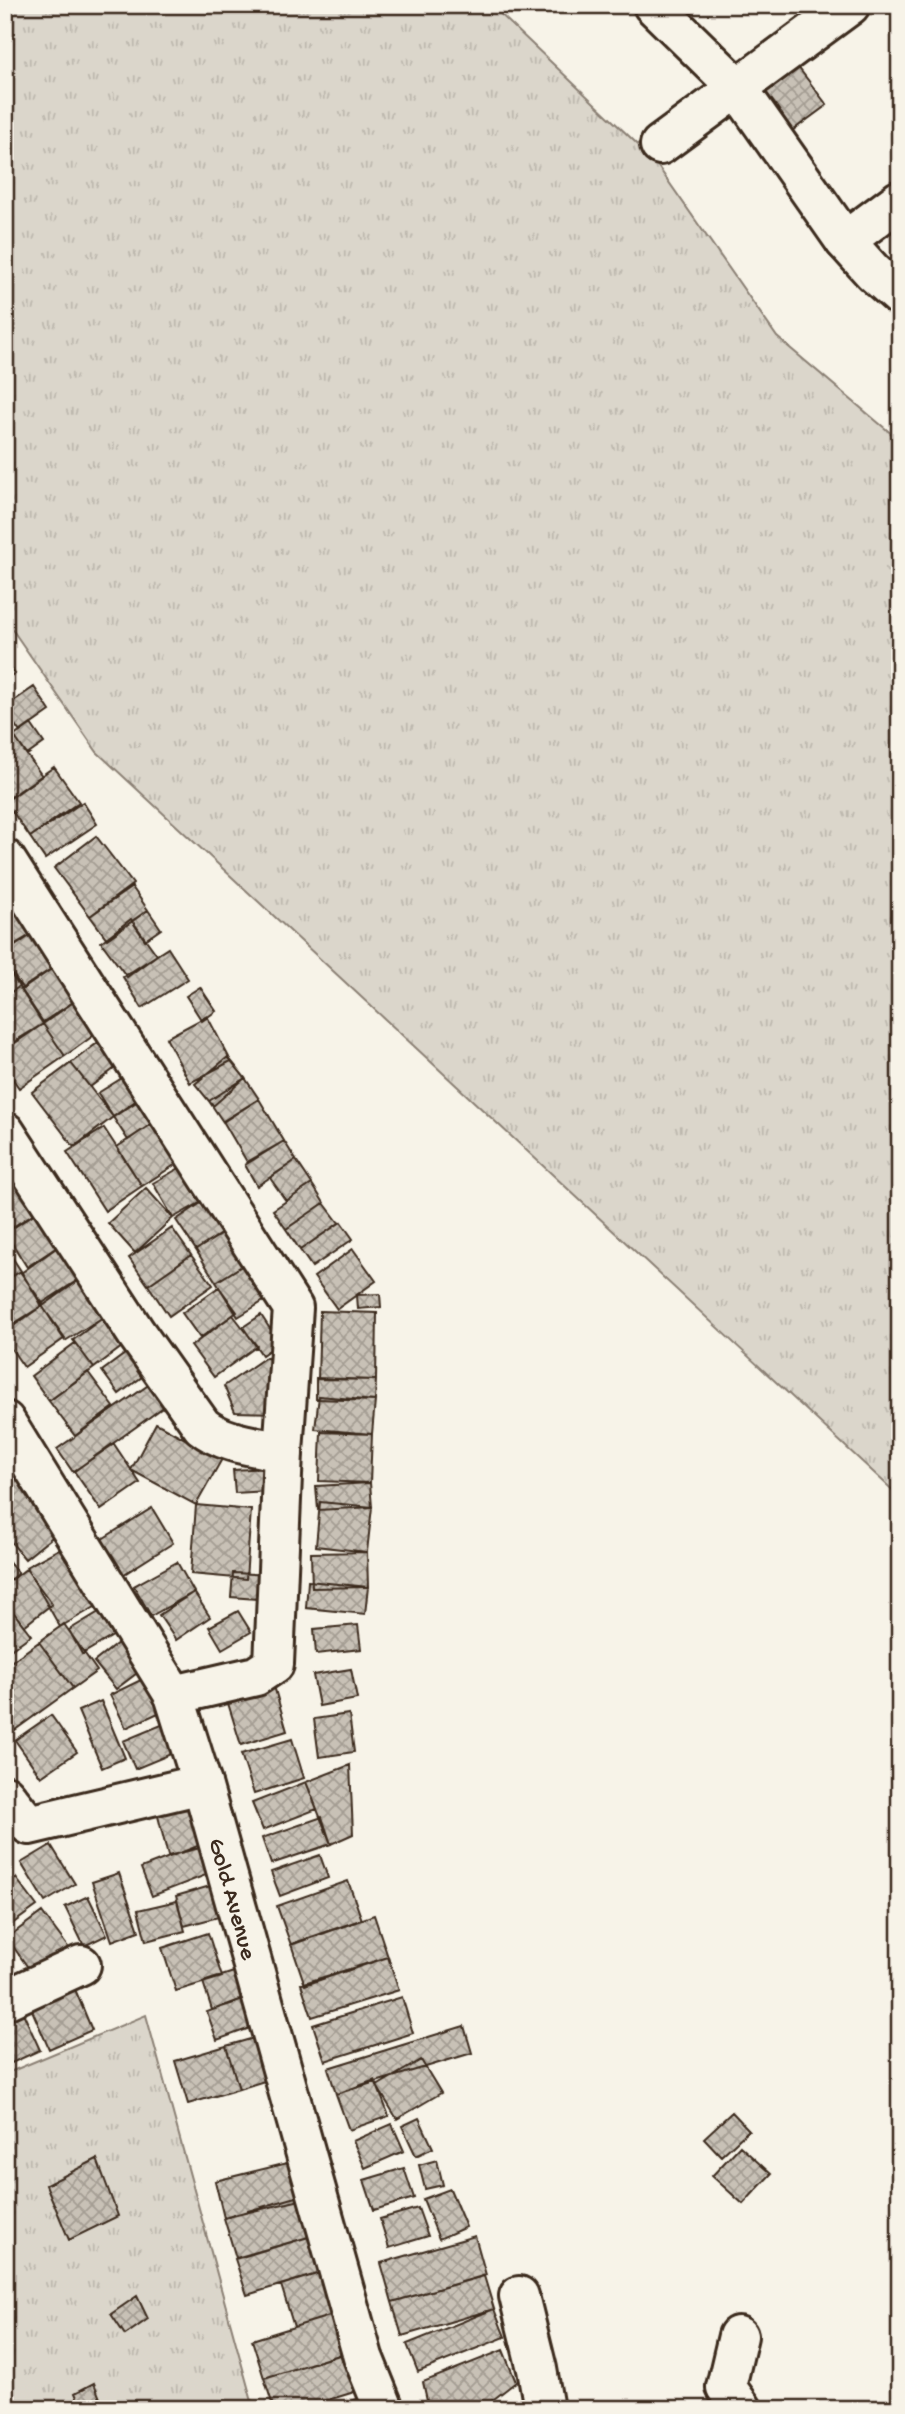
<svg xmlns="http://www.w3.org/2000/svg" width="905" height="2414" viewBox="0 0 905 2414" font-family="'Gochi Hand',sans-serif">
<defs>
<pattern id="grass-tufts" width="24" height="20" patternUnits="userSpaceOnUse" patternTransform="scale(1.75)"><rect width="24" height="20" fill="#dbd6cb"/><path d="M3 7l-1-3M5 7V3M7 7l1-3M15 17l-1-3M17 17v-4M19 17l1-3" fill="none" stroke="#bdb8ae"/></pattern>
<pattern id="building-cross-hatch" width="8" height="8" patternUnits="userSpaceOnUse" patternTransform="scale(1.75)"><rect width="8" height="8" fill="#c8c1b6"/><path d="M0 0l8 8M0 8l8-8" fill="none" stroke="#a49d93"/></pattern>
</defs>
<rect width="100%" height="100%" fill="#f7f3e8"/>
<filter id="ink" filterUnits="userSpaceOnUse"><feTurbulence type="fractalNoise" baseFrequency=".0143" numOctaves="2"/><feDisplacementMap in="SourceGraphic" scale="14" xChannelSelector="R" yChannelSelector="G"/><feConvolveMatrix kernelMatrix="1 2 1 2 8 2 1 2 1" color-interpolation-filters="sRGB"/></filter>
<g filter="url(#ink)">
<!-- grass -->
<path fill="url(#grass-tufts)" stroke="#8b8074" stroke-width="2" d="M5,5H491L652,158L777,337L900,441V1497L97,752L5,619Z
M146,2015L254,2409H5V2074Z"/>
<!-- building -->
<path fill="url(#building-cross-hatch)" stroke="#3b2a1e" stroke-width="2" d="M798,67L827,105L789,133L761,94Z
M5,660L15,673L5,680Z
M34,687L50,711L20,732L5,711V707Z
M31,724L44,743L27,755L14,736Z
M14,736L42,776L9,799L5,793V742Z
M54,767L79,802L30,837L5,801Z
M83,802L97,824L45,859L30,837Z
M96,836L133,884L90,916L54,868Z
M132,887L148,910L107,939L90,916Z
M14,894L37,931L5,950V899Z
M148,910L161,929L145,940L132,921Z
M131,919L157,955L127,977L101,942Z
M37,931L60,963L23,989L5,963V953Z
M168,948L188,979L142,1008L123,977Z
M60,963L82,996L43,1022L21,989Z
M5,964L19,987L5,996Z
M19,987L43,1024L5,1047V996Z
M200,987L216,1011L202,1021L186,996Z
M82,996L104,1028L65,1056L43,1024Z
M207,1016L231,1061L190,1083L166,1038Z
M43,1024L65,1056L19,1088L5,1068V1050Z
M104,1038L123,1062L90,1087L71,1063Z
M228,1057L245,1078L213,1106L195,1084Z
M71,1063L113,1117L74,1147L32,1092Z
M135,1070L149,1094L113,1117L98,1093Z
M245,1078L259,1099L223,1122L209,1101Z
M145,1094L161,1117L128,1140L113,1117Z
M259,1099L284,1141L247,1162L223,1121Z
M161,1118L187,1157L142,1186L117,1147Z
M104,1128L142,1186L105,1211L67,1152Z
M284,1141L296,1160L257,1186L245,1165Z
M5,1142L27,1175L5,1189Z
M296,1160L312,1184L286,1201L270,1178Z
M190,1162L210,1197L173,1218L153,1183Z
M27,1175L47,1205L6,1233L5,1189Z
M312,1184L324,1203L286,1229L273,1210Z
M146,1188L173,1218L135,1253L108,1223Z
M210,1197L231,1227L196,1250L176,1220Z
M324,1203L339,1223L300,1250L286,1229Z
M47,1205L69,1239L27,1267L5,1232Z
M341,1222L353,1239L312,1267L300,1250Z
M233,1227L253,1259L216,1282L196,1250Z
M172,1228L191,1255L148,1285L129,1258Z
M69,1239L92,1271L44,1305L21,1273Z
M6,1248L21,1271L5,1281V1248Z
M353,1249L376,1281L337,1309L314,1277Z
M191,1255L213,1285L169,1316L148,1285Z
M253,1259L275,1294L238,1317L216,1282Z
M21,1271L42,1306L5,1329V1280Z
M92,1271L116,1309L65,1341L41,1304Z
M219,1287L237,1312L200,1338L182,1313Z
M380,1294L381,1307L358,1309L357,1295Z
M42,1306L65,1338L24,1367L5,1340V1332Z
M320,1311L377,1313L376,1380L318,1379Z
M111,1312L131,1340L94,1368L73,1340Z
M233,1315L257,1346L214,1377L191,1346Z
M261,1315L279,1343L262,1355L243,1327Z
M75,1343L94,1368L49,1401L31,1376Z
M133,1348L150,1371L119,1394L102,1371Z
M266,1357L279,1367L278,1413L235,1412L224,1386Z
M88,1372L114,1407L75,1436L49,1401Z
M316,1378L376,1380L375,1401L316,1399Z
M150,1384L165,1406L73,1472L57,1449Z
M319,1396L375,1401L372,1434L315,1429Z
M156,1423L222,1459L196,1505L131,1470Z
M321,1432L372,1434L370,1483L319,1481Z
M114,1444L140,1483L101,1510L74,1471Z
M18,1466L66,1526L25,1559L5,1535V1476Z
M269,1468L270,1491L235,1493L233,1470Z
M370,1483L372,1507L318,1510L316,1486Z
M320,1502L372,1507L367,1552L316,1546Z
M196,1505L251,1510L246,1579L191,1574Z
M152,1508L173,1543L121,1576L99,1541Z
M68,1544L102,1603L60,1627L26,1567Z
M367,1552L368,1587L312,1588L311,1553Z
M5,1558L18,1573L5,1584Z
M177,1562L194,1592L151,1616L134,1586Z
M26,1569L52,1604L24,1626L5,1601V1585Z
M233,1573L273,1575L271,1600L231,1597Z
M308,1581L368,1587L365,1614L306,1608Z
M194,1592L210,1617L176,1640L159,1615Z
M5,1601L31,1635L5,1654Z
M104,1609L118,1633L82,1654L69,1630Z
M238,1611L251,1632L222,1649L209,1627Z
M64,1624L97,1671L73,1688L39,1642Z
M358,1625L361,1649L316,1654L314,1629Z
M123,1639L145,1667L116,1689L94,1662Z
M39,1642L73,1688L8,1735L5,1730V1666Z
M351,1669L357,1699L319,1706L313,1675Z
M151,1675L167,1709L126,1728L110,1695Z
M274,1686L287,1731L241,1745L227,1700Z
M101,1701L125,1758L102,1768L78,1711Z
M349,1714L354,1752L319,1757L314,1719Z
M51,1715L77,1752L41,1777L15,1740Z
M171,1721L183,1749L135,1769L123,1741Z
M292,1739L304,1778L254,1794L241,1754Z
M350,1765L353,1834L331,1844L306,1782Z
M306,1782L317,1809L263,1830L252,1803Z
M194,1793L208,1846L168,1856L155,1804Z
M322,1817L331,1844L271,1864L262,1838Z
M51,1845L75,1884L45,1902L21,1863Z
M200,1845L211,1873L152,1896L141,1868Z
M320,1855L328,1878L280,1896L271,1872Z
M119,1873L139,1931L112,1941L92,1882Z
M16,1878L37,1906L5,1929V1886Z
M348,1881L362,1920L291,1945L277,1906Z
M217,1884L226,1915L184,1926L176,1896Z
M88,1896L107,1935L84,1946L65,1907Z
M177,1901L185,1931L146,1941L138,1910Z
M42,1912L68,1947L32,1973L7,1938Z
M374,1915L388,1957L305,1985L291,1944Z
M208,1933L222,1977L176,1991L162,1948Z
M388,1957L399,1990L312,2017L301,1984Z
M243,1969L253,1997L212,2010L203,1982Z
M72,1982L92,2030L49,2049L28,2001Z
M402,1997L413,2033L325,2061L313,2025Z
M245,1998L256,2026L217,2040L207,2012Z
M19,2004L40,2050L5,2066V2010Z
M464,2026L472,2053L336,2094L328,2068Z
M261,2036L274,2078L239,2089L226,2046Z
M226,2046L239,2089L188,2104L175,2061Z
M421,2060L441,2093L397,2119L377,2086Z
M375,2080L389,2116L349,2130L336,2094Z
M732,2112L749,2130L721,2156L704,2138Z
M419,2118L433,2148L416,2156L402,2126Z
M392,2124L404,2151L365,2168L353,2141Z
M740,2146L771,2174L743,2204L712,2176Z
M97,2159L118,2216L69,2240L46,2185Z
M300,2160L309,2198L224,2218L215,2181Z
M437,2160L443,2185L425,2189L419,2165Z
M404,2168L414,2198L374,2210L364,2180Z
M450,2189L466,2227L439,2239L423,2199Z
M310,2193L322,2233L236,2258L224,2218Z
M418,2208L428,2236L389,2248L380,2219Z
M322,2233L333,2269L247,2295L235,2259Z
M475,2236L486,2275L392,2302L381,2263Z
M333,2269L346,2311L294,2327L281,2285Z
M484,2276L494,2309L402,2336L392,2302Z
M137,2296L148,2319L125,2335L111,2314Z
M494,2309L505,2337L418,2372L407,2344Z
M339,2313L352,2351L264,2378L252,2340Z
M503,2350L516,2382L481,2409H429L423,2382Z
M353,2351L364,2389L299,2409H274L264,2378Z
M94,2383L101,2401L82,2409L75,2393Z
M357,2399L360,2409H327Z
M509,2399L518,2409H499Z"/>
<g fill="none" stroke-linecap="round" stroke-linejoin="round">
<defs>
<g id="minor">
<path d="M653,5L737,87L845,241L873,272L900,296"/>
<path d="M660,145L850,5"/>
<path d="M845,241L900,200"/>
<path d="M5,859L293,1308L283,1452L274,1664L256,1676L174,1695"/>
<path d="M5,1132L136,1333L202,1426C224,1444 256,1446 283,1452"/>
<path id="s1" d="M5,1421L174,1695L202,1784L363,2357L384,2409"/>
<path d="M5,1795L29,1825L202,1784"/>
<path d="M5,2000L81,1965"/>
<path d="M519,2296L537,2369L544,2409"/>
<path d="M738,2336L726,2387L742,2409"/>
</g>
</defs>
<!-- minor casing -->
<use href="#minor" stroke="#3b2a1e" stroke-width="44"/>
<!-- minor -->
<use href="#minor" stroke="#f7f3e8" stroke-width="38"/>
</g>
</g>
<g text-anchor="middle" stroke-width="5" stroke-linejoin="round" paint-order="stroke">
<!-- street labels -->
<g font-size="24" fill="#3b2a1e" stroke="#f7f3e8">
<text dy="8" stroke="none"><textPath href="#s1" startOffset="534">Gold Avenue</textPath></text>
</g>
</g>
<!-- margin -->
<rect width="905" height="2414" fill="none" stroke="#f7f3e8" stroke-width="28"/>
<rect x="14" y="14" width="877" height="2386" fill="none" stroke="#3b2a1e" stroke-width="2.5" filter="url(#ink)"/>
</svg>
